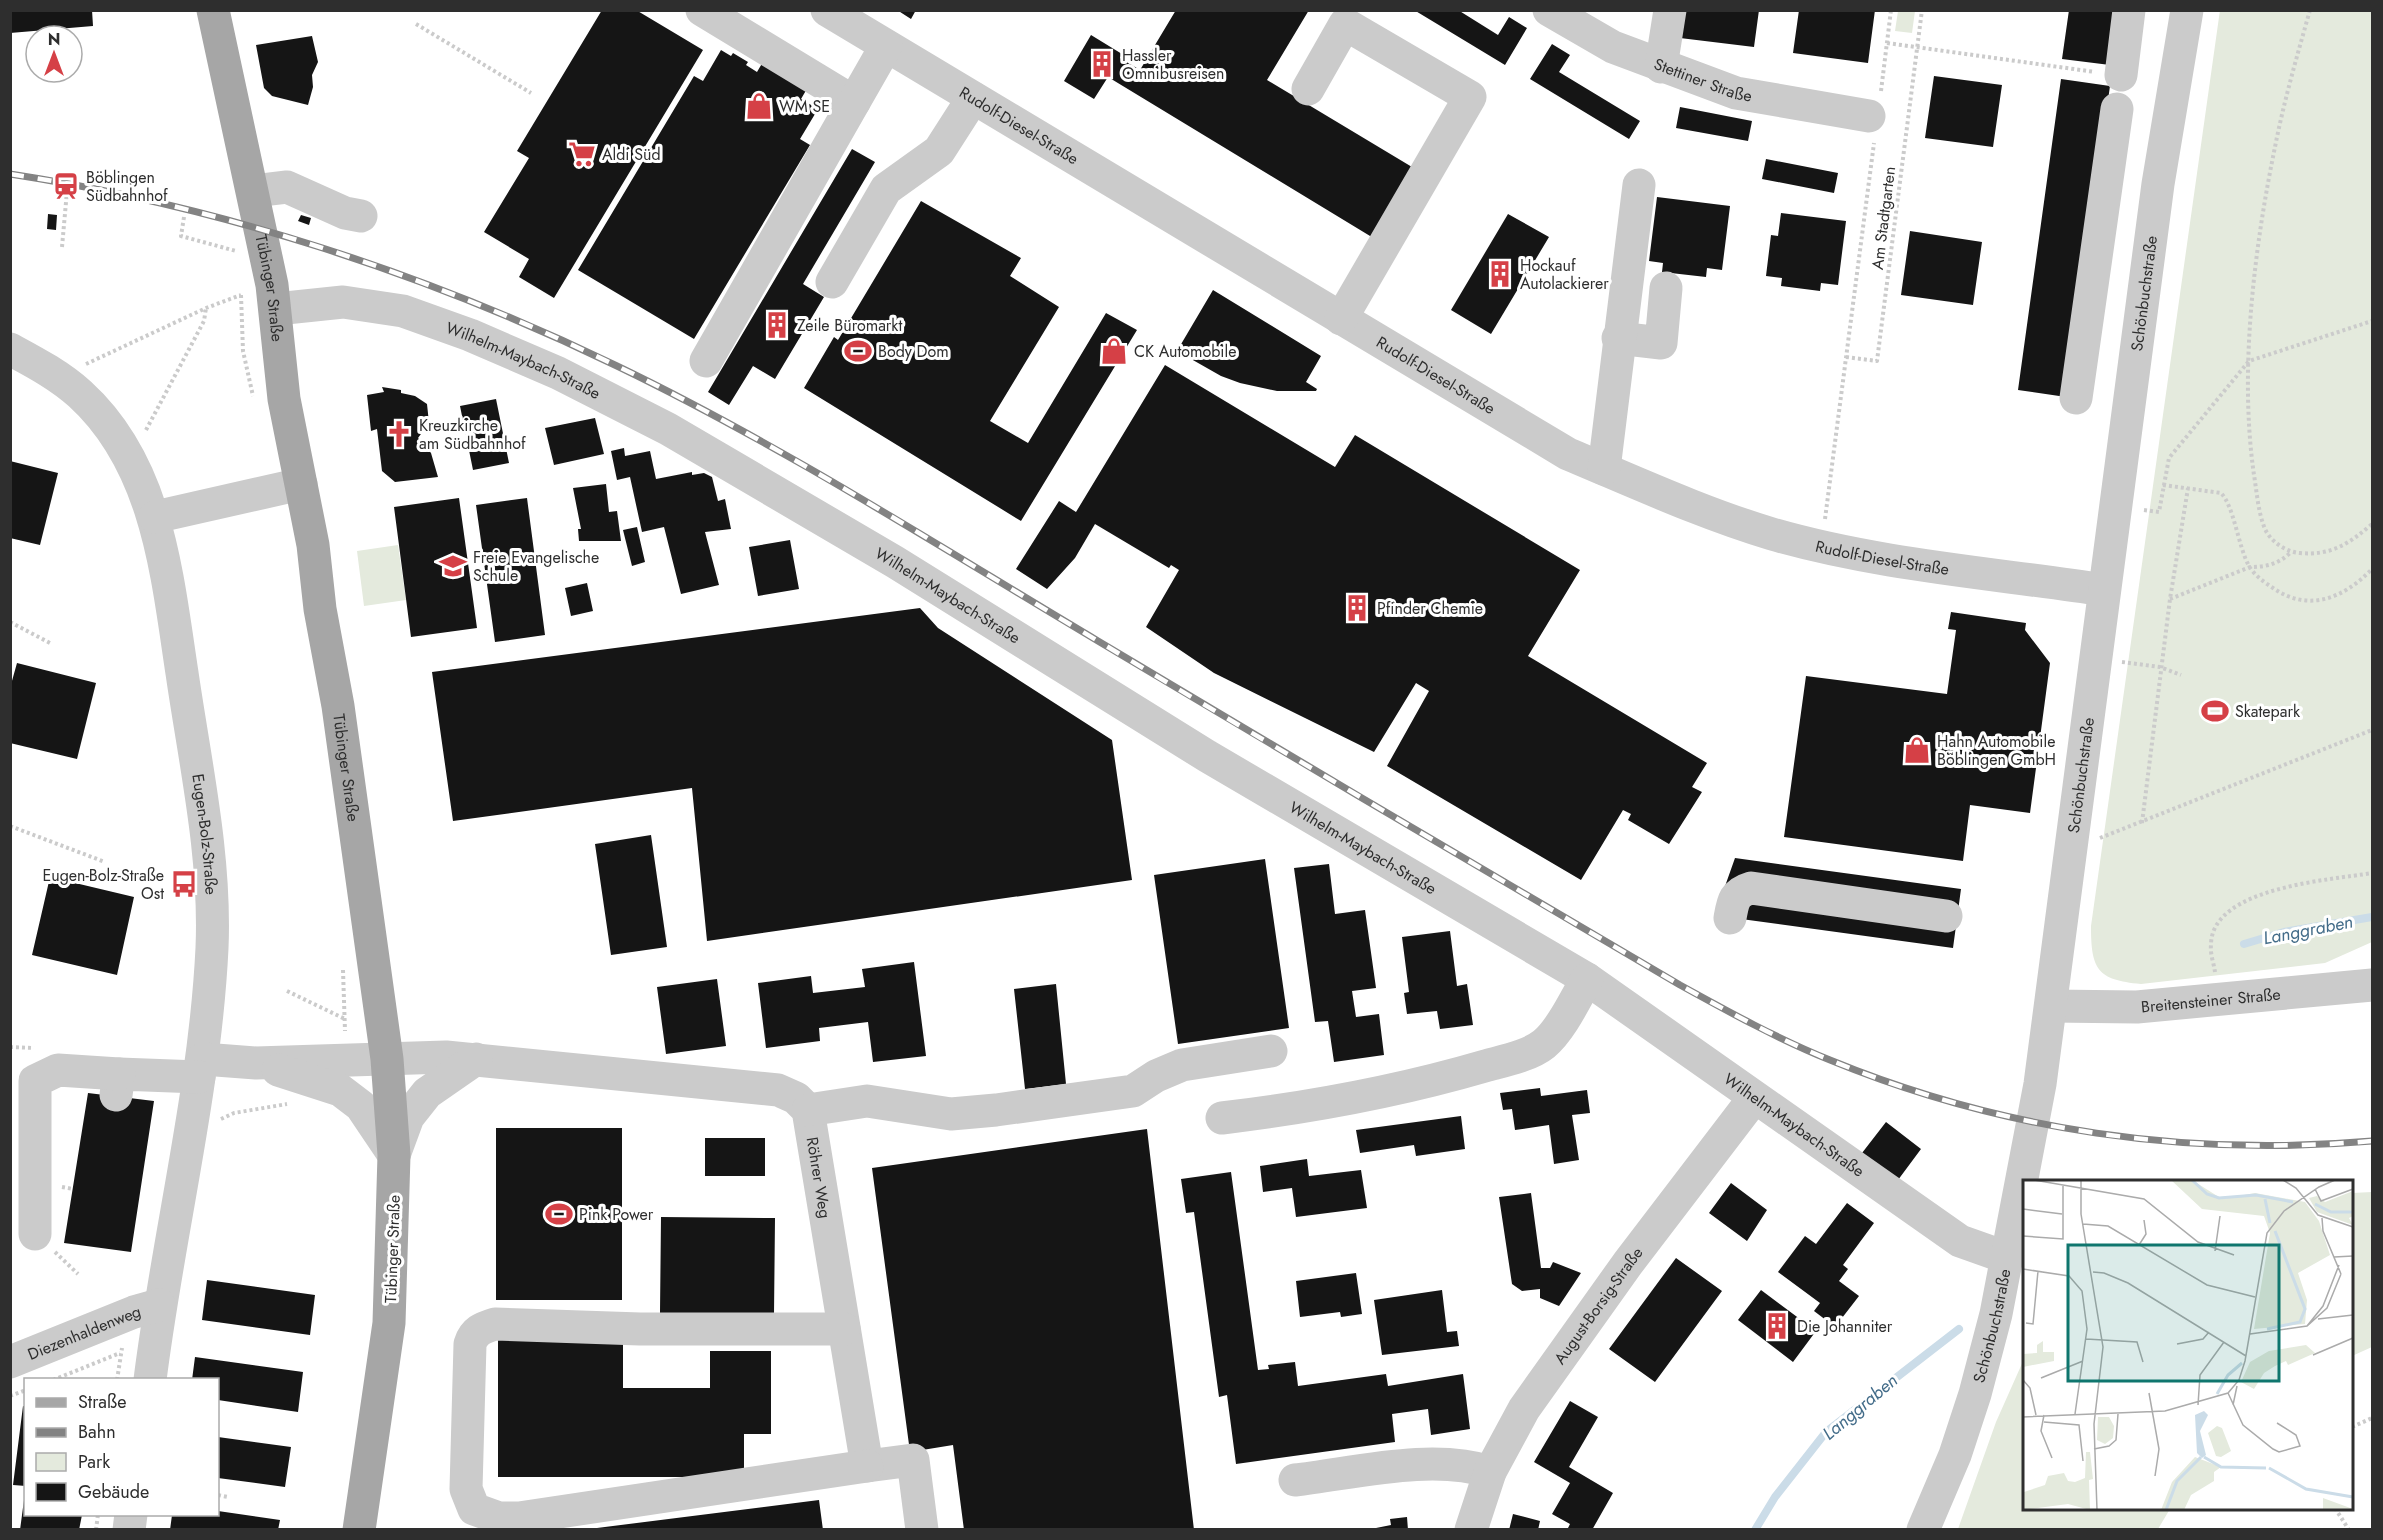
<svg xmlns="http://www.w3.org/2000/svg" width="2383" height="1540" viewBox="0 0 2383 1540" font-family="Jost,sans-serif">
<rect width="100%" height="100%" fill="#fff"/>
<!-- green -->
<path fill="#e4eadd" d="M2220,10L2372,11V942L2325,963L2141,984C2097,980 2091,969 2091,926Z
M1898,11H1915L1912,33L1895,31Z
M398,545L406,600L364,606L357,551Z
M2372,1192V1347L2352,1356V1193Z
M2024,1359V1508L2170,1509L2158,1529H1958L1996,1422Z"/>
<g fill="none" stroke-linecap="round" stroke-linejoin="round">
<!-- stream -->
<path stroke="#cbdce8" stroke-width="8" d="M2244,944L2284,932L2372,917
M1755,1530L1775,1497L1826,1432L1959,1329"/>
</g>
<!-- building -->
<path fill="#151515" d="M10,10H92L93,26L10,33Z
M602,10H636L703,50L554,298L519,277L529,259L484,232L529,158L517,151Z
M897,10H916L911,19Z
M1176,10H1309L1267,80L1417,170L1375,239L1108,77L1094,99L1064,81L1091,35L1122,54L1120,58L1140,70Z
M1414,10H1458L1498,35L1509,17L1527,28L1505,65Z
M1683,10H1759L1754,47L1680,38Z
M1799,10H1875L1868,63L1793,53Z
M2069,10H2117L2110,65L2062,59Z
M312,36L318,62L312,75L313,87L308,105L272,96L264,88L256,45Z
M1552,44L1570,55L1559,72L1640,121L1629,139L1530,79Z
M721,50L731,56L733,53L748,62L746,65L757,72L764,60L808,87L801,99L818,109L800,139L810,145L694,339L578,270L694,76L703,81Z
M1934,76L2002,85L1993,147L1925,138Z
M2061,79L2110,86L2066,397L2018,390Z
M1680,107L1752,121L1748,141L1676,128Z
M852,149L875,162L803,284L824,297L775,379L753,366L729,405L708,392Z
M1766,159L1838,173L1834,193L1762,179Z
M1657,197L1730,206L1722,270L1707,268L1706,277L1662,272L1663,263L1649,261Z
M921,201L1021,258L1010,276L1059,307L990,421L1028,443L1106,313L1137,330L1021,521L804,388L834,337L838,340Z
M1781,213L1846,221L1838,285L1821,283L1820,291L1781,286L1782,278L1766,276L1771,235L1778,236Z
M48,214L57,215L56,230L47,229Z
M1508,214L1549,237L1491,334L1451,310Z
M301,215L311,218L309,225L298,221Z
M1910,231L1982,242L1973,305L1901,295Z
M1213,290L1321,356L1306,382L1317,389L1316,391H1277L1240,383L1221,376L1177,351Z
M1165,365L1335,467L1355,435L1580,570L1528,656L1707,763L1692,787L1702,792L1669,844L1628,820L1631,814L1623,810L1581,880L1387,766L1429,691L1416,683L1374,752L1214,673L1146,627L1179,570L1171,565L1169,568L1095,524L1075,558L1047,589L1016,569L1059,501L1076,512Z
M382,387L401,390V393L415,396L427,404L429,423L418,438L431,453L438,477L395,482L382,471L377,429L371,431L367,395L384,392Z
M496,399L509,463L473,470L460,406Z
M595,418L604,454L554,465L545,428Z
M624,448L625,456L650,451L656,479L692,472V475L704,473L712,477L718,501L725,499L731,529L705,532L719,585L681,594L664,527L642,532L630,477L617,480L611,451Z
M10,461L58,473L40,545L10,538Z
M606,484L609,512L617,511L621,541H579L578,529H581L573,488Z
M459,498L477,628L411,637L394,507Z
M527,498L545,635L495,642L476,505Z
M637,527L645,562L632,566L623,530Z
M790,540L799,589L758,596L749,547Z
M587,583L593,611L571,616L565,588Z
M920,608L938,628L1112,740L1132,880L707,941L692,788L453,821L432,672Z
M1951,612L2026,623L2025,630L2050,663L2030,813L1970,805L1963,861L1784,837L1806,676L1947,694L1956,630L1948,629Z
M17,663L96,683L77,759L10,743V688Z
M651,835L667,947L611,955L595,844Z
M1735,858L1961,889L1953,948L1719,916L1718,906Z
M1265,859L1289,1028L1178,1044L1154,875Z
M1329,864L1335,914L1365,910L1376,988L1352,991L1356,1017L1379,1014L1384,1055L1334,1062L1328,1021L1315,1022L1294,868Z
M50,877L134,897L117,975L32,955Z
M1450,931L1457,986L1467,984L1473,1025L1440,1029L1437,1011L1407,1014L1404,993L1409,992L1402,937Z
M914,962L926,1056L873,1062L868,1022L819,1028L820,1041L766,1048L758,983L811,976L813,993L865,987L862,969Z
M717,979L726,1046L666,1054L657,987Z
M1056,984L1066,1084L1025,1089L1014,989Z
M1540,1088L1541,1096L1587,1090L1590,1113L1572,1115L1579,1160L1554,1164L1549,1125L1515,1130L1512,1109L1503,1110L1500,1093Z
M88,1093L154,1101L131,1252L64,1243Z
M1461,1116L1465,1149L1416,1156L1414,1145L1360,1153L1356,1130Z
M1886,1122L1921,1149L1898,1180L1862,1153Z
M496,1128H622V1300H496Z
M1147,1129L1194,1530H964L953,1445L910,1452L872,1168Z
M705,1138H765V1176H705Z
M1307,1159L1309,1176L1361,1170L1367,1208L1296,1217L1292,1188L1263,1192L1260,1166Z
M1231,1172L1258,1370L1269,1369L1268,1365L1295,1362L1298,1386L1386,1374L1388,1386L1463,1374L1470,1429L1431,1435L1428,1409L1392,1414L1395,1442L1236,1464L1227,1395L1219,1397L1194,1212L1186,1213L1181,1179Z
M1731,1183L1767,1210L1747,1241L1709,1213Z
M1531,1193L1541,1268H1550L1553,1262L1581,1273L1559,1306L1540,1298V1289L1522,1291L1512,1284L1499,1197Z
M1847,1203L1874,1223L1843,1265L1848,1269L1839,1281L1859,1296L1835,1327L1814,1311L1820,1303L1778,1272L1805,1236L1816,1244Z
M661,1217L775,1218L774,1315L660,1313Z
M1676,1258L1722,1291L1655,1382L1609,1349Z
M1356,1273L1362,1314L1341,1317L1340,1312L1300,1317L1296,1281Z
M207,1280L315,1295L310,1335L202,1320Z
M1442,1290L1447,1332L1457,1331L1459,1346L1382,1355L1374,1300Z
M1761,1290L1816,1331L1793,1362L1738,1320Z
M498,1337H623V1388H710V1351H771V1434H744V1477H498Z
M195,1357L303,1372L298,1412L218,1400V1380H192Z
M1570,1401L1598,1417L1569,1467L1613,1493L1592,1530H1567L1570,1524L1552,1514L1570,1483L1534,1462Z
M23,1406L26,1407V1486L13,1485Z
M218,1437L291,1447L285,1487L218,1478Z
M24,1500L26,1515H82L79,1530H20Z
M819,1500L823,1530H598L597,1528Z
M218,1511L280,1520L278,1530H170L172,1515H218Z
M1513,1514L1540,1521L1538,1530H1509Z
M1407,1517L1408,1530H1366L1391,1525L1390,1519Z"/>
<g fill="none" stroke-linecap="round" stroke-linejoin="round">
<!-- path -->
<path stroke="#cbcbcb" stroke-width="4" stroke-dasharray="3 3" stroke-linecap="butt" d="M2310,10C2297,56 2284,101 2275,147C2254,249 2239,372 2254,475C2257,493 2258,512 2265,529C2271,542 2286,552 2300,553C2331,556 2350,543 2372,524
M416,24L531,93
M1887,43L2095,72
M1881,91L1891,10
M184,217L181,236L236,251
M62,247L67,191
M241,295L243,351L253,396
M1846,357L1877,361L1922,10
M86,364L206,308L241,295
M146,430L204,321L206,308
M2163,485L2221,493C2234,506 2238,546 2249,566C2254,575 2264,582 2273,588C2309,613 2344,598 2372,569
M2144,510L2159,512L2169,458L2249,361L2372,321
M1825,519L1874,143
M2170,599L2250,567C2266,567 2279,564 2291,552
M10,622L50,643
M2122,662L2160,667L2181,675
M2142,823L2170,599L2188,488
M10,826L105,862
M2100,838L2372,730
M343,970L345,1031
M2215,972C2214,964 2210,954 2211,945C2211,887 2331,880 2372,873
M287,991L345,1019
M10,1047L34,1048
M221,1119L234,1113L287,1104
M62,1187L73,1189
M55,1252L78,1274
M53,1380L120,1353
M117,1380L122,1348
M10,1396L26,1390
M2352,1427L2372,1418
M218,1495L228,1497
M2335,1508L2349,1530
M96,1530L98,1514"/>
<!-- minor -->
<g stroke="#cbcbcb" stroke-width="33">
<path d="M702,10L854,102"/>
<path id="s1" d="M827,10L1568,454C1635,482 1702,513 1772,534C1879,565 1993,573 2104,590"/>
<path id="s2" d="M1549,10L1613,47L1736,93L1869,116"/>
<path d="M1661,67L1670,10"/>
<path d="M2121,75L2129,10"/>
<path d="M1308,89L1345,24L1470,97L1341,319"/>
<path d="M253,191L287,187L345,213L361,216"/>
<path d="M832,282L886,189L939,151L973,98"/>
<path id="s3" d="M276,309L343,302L403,311L470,335L558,373L668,429L895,562L1207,756L1587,979L1960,1241L2008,1258"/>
<path d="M1618,338L1661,343L1666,288"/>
<path id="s4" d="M10,349C34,362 59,375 80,394C158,465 167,575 182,673C195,763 216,856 212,948C205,1093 168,1235 150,1380"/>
<path d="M706,361L886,46"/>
<path d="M2076,398L2117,109"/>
<path d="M1604,469L1639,185"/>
<path d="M155,517L301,484"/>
<path d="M1730,918C1733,901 1734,893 1751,888L1946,916"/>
<path id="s5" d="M2051,1006L2137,1007L2372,985"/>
<path id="s6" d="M203,1059L256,1063L446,1057L778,1090L796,1098L808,1110L867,1466L913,1460L922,1530"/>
<path d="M278,1070L340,1090L361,1106L394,1155"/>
<path d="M116,1095L119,1074L199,1077"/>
<path d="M808,1110L867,1101L951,1114L996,1110L1133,1091L1156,1076L1182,1065L1271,1051"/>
<path d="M1222,1118C1314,1107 1396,1092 1485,1066C1503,1061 1529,1056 1544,1044C1561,1030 1576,998 1587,979"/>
<path d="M394,1155L408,1117L427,1093L476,1059"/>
<path d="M35,1234V1081L58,1070L119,1074"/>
<path d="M844,1329H640L495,1324C482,1328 474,1331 470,1344L466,1489L474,1509L499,1518H519L867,1466"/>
<path id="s7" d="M10,1362L134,1312L159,1305"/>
<path d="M1295,1480C1355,1473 1433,1453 1490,1472"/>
<path d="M129,1530L131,1514"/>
<path id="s8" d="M1471,1530L1490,1472L1524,1409L1628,1263L1754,1098"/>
<path id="s9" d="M1923,1530L1955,1455L1975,1394L1996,1314L2040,1084L2158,184L2187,10"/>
</g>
<!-- major -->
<path stroke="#a6a6a6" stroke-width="33" id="s10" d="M213,10L272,285L284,399L313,545L320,609L338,706L387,1059L394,1155L389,1323L359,1530"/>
<defs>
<path id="rail" d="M10,174C220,206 427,274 617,366C783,446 940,547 1098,641C1291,757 1486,871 1680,985C1729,1012 1778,1039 1830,1060C2003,1131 2187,1157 2372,1141"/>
</defs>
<!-- rail casing -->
<use href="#rail" stroke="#838383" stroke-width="7"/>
<!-- rail -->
<use href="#rail" stroke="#fff" stroke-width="4.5" stroke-dasharray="14" stroke-linecap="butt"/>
</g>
<!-- icons -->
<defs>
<symbol id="building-bare" viewBox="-9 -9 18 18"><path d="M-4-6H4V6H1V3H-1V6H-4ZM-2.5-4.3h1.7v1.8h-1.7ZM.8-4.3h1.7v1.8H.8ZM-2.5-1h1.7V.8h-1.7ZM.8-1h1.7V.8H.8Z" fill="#d54046" stroke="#fff" stroke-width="2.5" paint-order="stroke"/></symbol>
<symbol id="shop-bare" viewBox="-9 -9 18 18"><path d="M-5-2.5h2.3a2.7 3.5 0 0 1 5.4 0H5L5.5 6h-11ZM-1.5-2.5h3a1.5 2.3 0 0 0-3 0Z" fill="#d54046" stroke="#fff" stroke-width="2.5" paint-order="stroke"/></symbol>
<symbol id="supermarket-bare" viewBox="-9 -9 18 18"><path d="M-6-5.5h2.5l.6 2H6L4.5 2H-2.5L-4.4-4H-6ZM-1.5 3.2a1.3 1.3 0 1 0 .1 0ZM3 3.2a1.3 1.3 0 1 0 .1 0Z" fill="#d54046" stroke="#fff" stroke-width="2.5" paint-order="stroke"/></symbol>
<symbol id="station-bare" viewBox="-9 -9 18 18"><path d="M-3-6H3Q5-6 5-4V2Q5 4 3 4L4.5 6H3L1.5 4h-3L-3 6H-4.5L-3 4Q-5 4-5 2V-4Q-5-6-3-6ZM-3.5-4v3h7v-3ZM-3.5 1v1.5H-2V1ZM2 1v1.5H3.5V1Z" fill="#d54046" stroke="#fff" stroke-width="2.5" paint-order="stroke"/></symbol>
<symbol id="stadium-bare" viewBox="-9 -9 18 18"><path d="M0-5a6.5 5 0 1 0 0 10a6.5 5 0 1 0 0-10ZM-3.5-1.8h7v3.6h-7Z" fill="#d54046" stroke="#fff" stroke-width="2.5" paint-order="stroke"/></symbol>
<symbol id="church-bare" viewBox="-9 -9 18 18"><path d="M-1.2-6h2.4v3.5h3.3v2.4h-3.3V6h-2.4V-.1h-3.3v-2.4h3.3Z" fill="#d54046" stroke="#fff" stroke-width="2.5" paint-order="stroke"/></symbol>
<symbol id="school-bare" viewBox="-9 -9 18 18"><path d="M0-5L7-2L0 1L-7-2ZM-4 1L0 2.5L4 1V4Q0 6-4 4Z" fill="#d54046" stroke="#fff" stroke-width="2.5" paint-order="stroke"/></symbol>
<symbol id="bus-bare" viewBox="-9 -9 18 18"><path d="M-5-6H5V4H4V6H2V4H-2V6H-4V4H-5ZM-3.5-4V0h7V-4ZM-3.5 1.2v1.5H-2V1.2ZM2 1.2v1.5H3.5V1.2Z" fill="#d54046" stroke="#fff" stroke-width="2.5" paint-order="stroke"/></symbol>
</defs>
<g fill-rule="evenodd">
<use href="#building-bare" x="1083" y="45" width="38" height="38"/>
<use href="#shop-bare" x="740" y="87" width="38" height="38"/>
<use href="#supermarket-bare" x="563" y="135" width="38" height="38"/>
<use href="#station-bare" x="47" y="167" width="38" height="38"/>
<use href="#building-bare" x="1481" y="255" width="38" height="38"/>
<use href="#building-bare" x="758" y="306" width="38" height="38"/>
<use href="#stadium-bare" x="839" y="332" width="38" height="38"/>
<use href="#shop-bare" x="1095" y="332" width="38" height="38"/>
<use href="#church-bare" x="380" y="415" width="38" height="38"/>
<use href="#school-bare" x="434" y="547" width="38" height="38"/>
<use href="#building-bare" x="1338" y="589" width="38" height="38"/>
<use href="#stadium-bare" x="2196" y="692" width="38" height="38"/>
<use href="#shop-bare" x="1898" y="731" width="38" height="38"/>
<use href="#bus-bare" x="165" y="865" width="38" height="38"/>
<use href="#stadium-bare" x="540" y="1195" width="38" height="38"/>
<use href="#building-bare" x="1758" y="1307" width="38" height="38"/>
</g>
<g text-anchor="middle" stroke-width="6" stroke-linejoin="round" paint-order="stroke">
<!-- poi labels -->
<g font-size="16" fill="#2e2e2e" stroke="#fff" text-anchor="start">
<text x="1122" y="61">Hassler<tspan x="1122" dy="18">Omnibusreisen</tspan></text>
<text x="779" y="112">WM SE</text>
<text x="602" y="160">Aldi Süd</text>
<text x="86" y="183">Böblingen<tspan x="86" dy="18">Südbahnhof</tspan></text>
<text x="1520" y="271">Hockauf<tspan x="1520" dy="18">Autolackierer</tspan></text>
<text x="797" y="331">Zeile Büromarkt</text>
<text x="878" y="357">Body Dom</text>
<text x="1134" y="357">CK Automobile</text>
<text x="419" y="431">Kreuzkirche<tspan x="419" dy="18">am Südbahnhof</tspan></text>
<text x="473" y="563">Freie Evangelische<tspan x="473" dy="18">Schule</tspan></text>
<text x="1377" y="614">Pfinder Chemie</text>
<text x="2235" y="717">Skatepark</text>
<text x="1937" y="747">Hahn Automobile<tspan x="1937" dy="18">Böblingen GmbH</tspan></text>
<text x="164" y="881" text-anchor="end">Eugen-Bolz-Straße<tspan x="164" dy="18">Ost</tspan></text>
<text x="579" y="1220">Pink Power</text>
<text x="1797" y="1332">Die Johanniter</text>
</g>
<!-- street labels -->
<g font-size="16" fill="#2e2e2e" stroke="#fff">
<text dy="6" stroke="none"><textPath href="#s2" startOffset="170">Stettiner Straße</textPath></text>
<text dy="6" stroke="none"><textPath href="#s1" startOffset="224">Rudolf-Diesel-Straße</textPath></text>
<text transform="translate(1883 218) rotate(-83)" y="6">Am Stadtgarten</text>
<text dy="6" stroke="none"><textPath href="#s10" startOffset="284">Tübinger Straße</textPath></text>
<text dy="6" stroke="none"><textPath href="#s9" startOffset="1260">Schönbuchstraße</textPath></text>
<text dy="6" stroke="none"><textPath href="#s3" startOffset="258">Wilhelm-Maybach-Straße</textPath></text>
<text dy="6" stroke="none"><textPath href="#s1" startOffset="710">Rudolf-Diesel-Straße</textPath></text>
<text dy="6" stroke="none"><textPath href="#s1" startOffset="1196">Rudolf-Diesel-Straße</textPath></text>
<text dy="6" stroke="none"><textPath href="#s3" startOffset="744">Wilhelm-Maybach-Straße</textPath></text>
<text dy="6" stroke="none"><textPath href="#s10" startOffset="770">Tübinger Straße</textPath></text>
<text dy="6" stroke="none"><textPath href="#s9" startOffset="774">Schönbuchstraße</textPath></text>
<text dy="6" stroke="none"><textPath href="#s4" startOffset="550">Eugen-Bolz-Straße</textPath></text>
<text dy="6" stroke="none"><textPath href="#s3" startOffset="1230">Wilhelm-Maybach-Straße</textPath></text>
<text dy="6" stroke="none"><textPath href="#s5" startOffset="160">Breitensteiner Straße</textPath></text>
<text dy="6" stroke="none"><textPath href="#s3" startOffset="1743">Wilhelm-Maybach-Straße</textPath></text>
<text dy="6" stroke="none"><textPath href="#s6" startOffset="682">Röhrer Weg</textPath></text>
<text transform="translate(392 1249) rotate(-88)" y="6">Tübinger Straße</text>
<text dy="6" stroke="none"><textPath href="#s8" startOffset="260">August-Borsig-Straße</textPath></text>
<text dy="6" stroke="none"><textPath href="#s9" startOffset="216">Schönbuchstraße</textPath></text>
<text dy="6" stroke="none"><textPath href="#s7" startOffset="80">Diezenhaldenweg</textPath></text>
</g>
<!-- water labels -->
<g font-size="18" font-style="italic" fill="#436c89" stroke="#fff">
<text transform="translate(2308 930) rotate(-11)" y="6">Langgraben</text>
<text transform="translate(1860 1407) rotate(-40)" y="6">Langgraben</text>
</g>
</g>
<!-- overview -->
<g transform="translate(2023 1180)">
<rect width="330" height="330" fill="#fff"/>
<path d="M148,0H169L199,19L232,13L282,22L296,41L307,75L275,93L284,120L282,144L231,149L247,53L241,36L179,29ZM330,11V36L326,38L330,45L294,32L286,18L294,16L302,22ZM20,161V172H31V181L0,187V174L14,173V165ZM283,165L292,173L265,185L263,181L252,186L241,193L231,209L218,202L227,182L246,171ZM75,237H86L91,246L90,258L82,264L74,260ZM194,246L199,248L208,271L198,277L193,276L185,253ZM63,272H67L70,299L66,300L67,330L45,324L0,330L1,312L22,305L25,296L41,293L45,301L52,302L62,298ZM172,277L198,287L191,292V301L168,315L161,330H138L149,302ZM300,318L330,329V330H300Z" fill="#e4eadd"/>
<path d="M181,231L185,235L177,251L183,275L179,278L174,273L172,235Z" fill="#cbdce8"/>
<path fill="none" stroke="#cbdce8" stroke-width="3" d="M169,0L184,14L196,18L233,15L270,22M242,19L247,43M292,24L308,32H330M244,149L277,142L282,129L252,51M194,214L205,195L219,183M181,277L198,287L243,288M246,288L283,309L330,317M143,330L154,301L178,277"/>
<path fill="none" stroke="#ababab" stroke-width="1.5" d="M11,0L121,19L175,62L211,75M58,0V34L80,167L71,244L74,330M260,0L273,8L295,35L330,47M292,9L298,21L330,9M0,29L39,34M299,38L300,51L318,94M60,44L85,46L184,105L232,117M0,56L40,59V6M116,65L123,54L121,40M192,71L197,36M311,77L330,76M0,89L46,96L59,111L64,149L52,234M70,92L81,93L105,103L223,176M295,139L330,135M3,143L10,144L15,91M284,146L300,126L316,85M227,154L284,146L304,128L318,94M63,159L114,162L120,182M154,164L180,159L186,152M290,175L330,158M18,198L60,181M0,200L7,208L13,235M126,213L136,269L132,296M205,213L220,245L250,269L256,272L277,266L273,255L254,243M175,225L177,195L201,162M210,225L214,206M21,235L18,251L29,278M0,237L142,231L205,213L216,200L222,181L244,53L261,31L296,7L312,0M21,242L56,245L60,281M71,269L86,266L93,260L95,234"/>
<path fill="#0f766e" fill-opacity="0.15" stroke="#0f766e" stroke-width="3" d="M45,65H256V201H45Z"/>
<rect width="330" height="330" fill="none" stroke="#2e2e2e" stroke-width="3"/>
</g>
<!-- border -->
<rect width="2383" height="1540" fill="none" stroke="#2e2e2e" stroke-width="24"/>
<!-- legend -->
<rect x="24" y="1378" width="195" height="138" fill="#ffffff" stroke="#ababab" stroke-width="1.5"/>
<rect x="36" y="1398" width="30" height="9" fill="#a6a6a6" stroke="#ababab" stroke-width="1.5"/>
<text x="78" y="1408" font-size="18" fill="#2e2e2e">Straße</text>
<rect x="36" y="1428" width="30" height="9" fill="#838383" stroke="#ababab" stroke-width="1.5"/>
<text x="78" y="1438" font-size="18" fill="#2e2e2e">Bahn</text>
<rect x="36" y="1453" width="30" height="18" fill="#e4eadd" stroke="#ababab" stroke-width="1.5"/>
<text x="78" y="1468" font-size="18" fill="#2e2e2e">Park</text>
<rect x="36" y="1483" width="30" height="18" fill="#151515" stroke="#ababab" stroke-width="1.5"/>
<text x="78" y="1498" font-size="18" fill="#2e2e2e">Gebäude</text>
<!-- north arrow -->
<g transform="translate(54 54)"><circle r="28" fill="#ffffff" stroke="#ababab" stroke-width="1.5"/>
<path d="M0-4.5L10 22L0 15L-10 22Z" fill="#d54046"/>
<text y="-9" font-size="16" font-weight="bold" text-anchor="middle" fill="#2e2e2e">N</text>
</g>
</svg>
